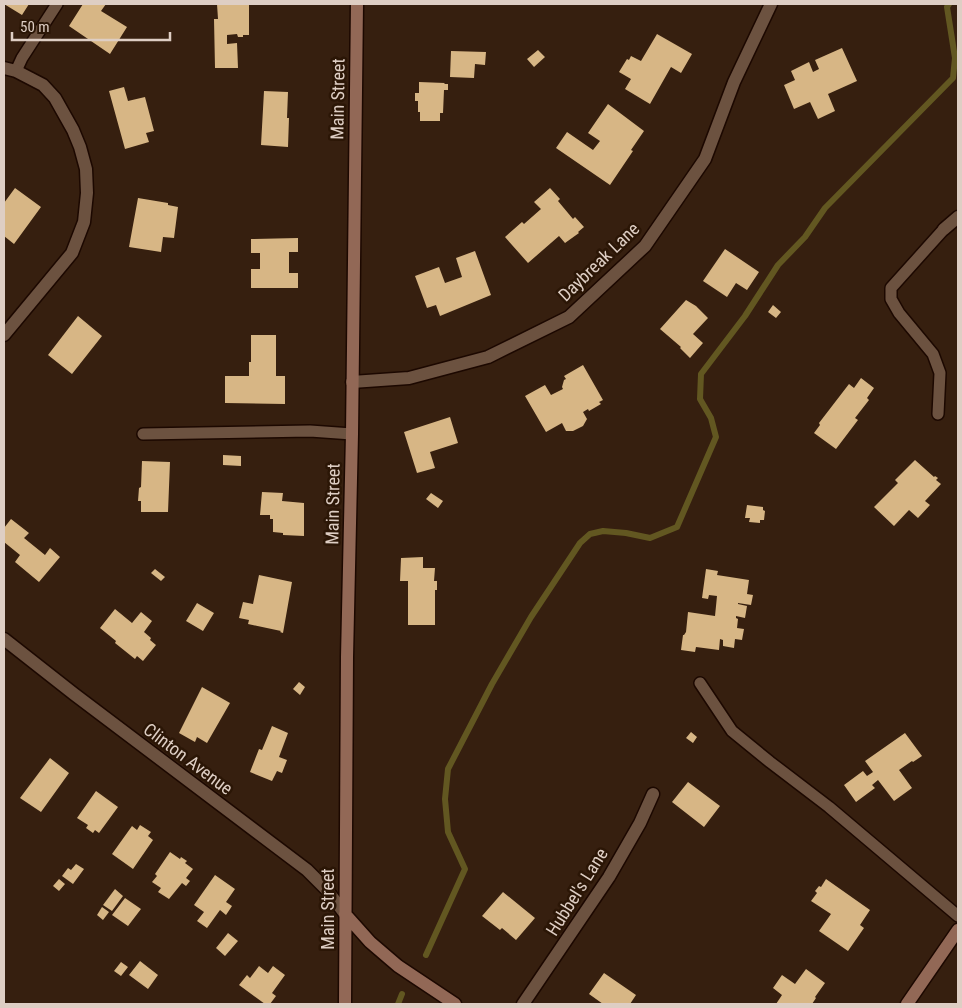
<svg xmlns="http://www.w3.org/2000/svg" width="962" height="1008" viewBox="0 0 962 1008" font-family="'Roboto Condensed',sans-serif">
<rect width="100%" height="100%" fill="#361f0f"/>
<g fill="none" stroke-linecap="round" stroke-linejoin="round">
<!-- stream -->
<path stroke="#625721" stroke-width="6" d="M426,955L465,869L448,832L445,799L448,769L492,684L531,617L580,543L590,534L603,531L626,533L650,538L677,527L716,437L711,418L700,399L701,374L745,316L778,265L805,237L825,208L953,78L955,58L947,7L949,4
M398,1004L402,994"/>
</g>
<!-- building -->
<path fill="#d7b685" d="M4,4H29L22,15Z
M83,4H106L101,11L127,27L110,54L69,26Z
M217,4H249V35H243V37H238L237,34L227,35V44L237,43L238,68H215L214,19H218Z
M657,34L692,54L681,73L671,67L650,104L625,89L631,79L619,72L627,59L629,60L631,56L641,61Z
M842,48L857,81L828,94L835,111L818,119L810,102L794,109L784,85L795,80L791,71L809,62L813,72L819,69L815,60Z
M538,50L545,57L534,67L527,59Z
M451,51L486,52L485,65L475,64L474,78L450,77Z
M419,82L445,83L444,84H448V90H444L443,113H440V121H420V112H418V101H415V93H419Z
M124,87L128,101L145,97L154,131L146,133L149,142L125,149L109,91Z
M264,91L288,92L287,118H289L288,147L261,145Z
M608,104L644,131L631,150L633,151L610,185L556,148L567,132L593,150L600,141L588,133Z
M15,188L41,207L14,244L4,236V203Z
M550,188L560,199L558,201L573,219L575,217L584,227L578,232L579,233L565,243L559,236L528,263L505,237L522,222L524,224L541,209L534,202Z
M138,198L168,203V205L178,207L174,238L163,237L161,252L129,247Z
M298,238V252H289V273H298V288H251V269H260V253H251V239Z
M725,249L759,272L747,290L736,283L727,297L703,281Z
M475,251L491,295L440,316L436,305L427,308L415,276L439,267L445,283L462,277L456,258Z
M686,300L696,306L708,318L693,334L703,343L690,358L680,348L681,347L660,329Z
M773,305L781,312L776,318L768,312Z
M78,316L102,336L72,374L48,355Z
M251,335H276V376H285V404L225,403V376H249V362H251Z
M583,365L603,400L599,402L601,404L589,411L588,409L583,412L587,419L583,426L573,431H566L562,423L546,432L525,396L545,385L551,395L563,389L562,387L564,380L566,379L564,376Z
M861,378L874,388L867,398L869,400L855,418L858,420L836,449L814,433L820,425L819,423L849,384L854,388Z
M450,417L458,443L430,452L435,468L417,473L404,432Z
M223,455L241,456V466L223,465Z
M915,460L934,477L935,476L938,478L936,480L941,484L925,501L930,505L918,518L909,510L894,526L874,507L898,483L895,480Z
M142,461L170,462L168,512H141V501H138L139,488L141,487Z
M262,492L283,493L282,501L304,503V536L283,535V533L273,532V519H270V515H260Z
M431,493L443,501L438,508L426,499Z
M747,505L763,507V510L765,511L764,520H760V523L749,522L750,518H745Z
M11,519L29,533L24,538L45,555L50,548L60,557L39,582L15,562L20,555L4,542V528Z
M423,557V568H435L434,581H437V590H435V625H408V581H400L401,558Z
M155,569L165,577L161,581L151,573Z
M706,569L718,571L717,575L749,580L747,594L753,595L751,605L738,603V604L747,606L745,618L736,616V618L738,619L737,628L744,629L742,640L735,639L734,648L723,646V640L720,639L719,650L696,647L695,652L681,650L683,635H684L686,632L688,612L715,616L717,596L709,595L708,599L702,598Z
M259,575L292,582L283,633L280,632L281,631L248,624L249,620L239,618L243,602L253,604Z
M197,603L214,613L203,631L186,621Z
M115,609L132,623L141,612L152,621L144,632L151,638L150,640L156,645L143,661L137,656L135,659L115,643L116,641L100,628Z
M299,682L305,687L300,695L293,689Z
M202,687L230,703L207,743L197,737L195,742L179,733Z
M272,726L288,733L279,757L287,760L282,773L277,771L272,781L250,772L259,749L262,750Z
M691,732L697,737L693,743L686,738Z
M905,733L922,756L913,762L912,761L899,770L912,788L894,801L878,780L872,785L875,788L856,802L844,785L863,771L867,776L873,772L865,761Z
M50,758L69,773L41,812L20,798Z
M688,782L720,806L704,827L672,802Z
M96,791L118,807L99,833L95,830L93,833L86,828L88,825L77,818Z
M140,825L151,832L148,836L153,840L133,869L112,854L132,826L137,830Z
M170,852L180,859L181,857L187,861L185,863L193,869L186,878L190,881L186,886L182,883L169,899L158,892L161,888L152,882L157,876L155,874Z
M76,864L84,869L73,884L62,876L68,868L71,870Z
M215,875L235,889L226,902L232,906L226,915L220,910L207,928L197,921L204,912L194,905Z
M59,879L65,884L59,891L53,886Z
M826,879L870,910L860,925L864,928L848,951L819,931L831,914L811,901L817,893L815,891L819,886L821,887Z
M115,889L123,896L112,911L103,905Z
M503,892L535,918L516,940L502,928L500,930L482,916Z
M125,898L141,909L128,926L112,915Z
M102,907L109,912L103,920L97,915Z
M228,933L238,941L225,956L216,948Z
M140,961L158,975L148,989L129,975Z
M121,962L128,967L121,976L114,971Z
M259,966L268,973L273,966L285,975L272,993L276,996L270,1004H265L239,985L247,975L250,978Z
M806,969L825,983L815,997L816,998L812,1004H776L782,995L773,988L782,975L795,984Z
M604,973L636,995L630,1004H603L589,994Z"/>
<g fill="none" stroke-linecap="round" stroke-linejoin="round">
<defs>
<path id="service" d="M16,71L22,58L57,4
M938,414L940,373L933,354L899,313L891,299V288L944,229
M143,434L310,431L352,434
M700,683L732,731L770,762L829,807L958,916"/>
<path id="minor" d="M4,68L16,71L43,85L55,98L73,130L80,147L86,169L87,193L84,222L72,253L4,335
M944,229L958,217
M352,382L409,378L488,357L569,317L645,246L705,159L734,82L771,4
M4,639L74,694L307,870L327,890L345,914
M523,1004L609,877L640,823L653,794"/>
<path id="secondary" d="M345,914L370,942L398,966L455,1004
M345,1004L347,657L352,434L357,4
M907,1004L958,930"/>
</defs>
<!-- service casing -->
<use href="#service" stroke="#1c0800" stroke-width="14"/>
<!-- minor casing -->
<use href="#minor" stroke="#1c0800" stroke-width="15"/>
<!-- secondary casing -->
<use href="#secondary" stroke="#1c0800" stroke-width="15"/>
<!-- service -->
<use href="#service" stroke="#6c5240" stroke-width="11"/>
<!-- minor -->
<use href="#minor" stroke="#6c5240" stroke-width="12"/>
<!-- secondary -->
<use href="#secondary" stroke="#926856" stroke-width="12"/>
</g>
<g text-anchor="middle" stroke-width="5" stroke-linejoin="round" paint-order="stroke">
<!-- street labels -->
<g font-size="18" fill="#decec4" stroke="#2b1606">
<text transform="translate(338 99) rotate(-89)" y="6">Main Street</text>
<text transform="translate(599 262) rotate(-44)" y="6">Daybreak Lane</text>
<text transform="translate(333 504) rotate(-89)" y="6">Main Street</text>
<text transform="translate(188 759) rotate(37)" y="6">Clinton Avenue</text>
<text transform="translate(577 892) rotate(-58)" y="6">Hubbel's Lane</text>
<text transform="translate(328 909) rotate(-90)" y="6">Main Street</text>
</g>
</g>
<!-- border -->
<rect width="962" height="1008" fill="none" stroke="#decec4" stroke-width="10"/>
<!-- scale -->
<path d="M12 32v8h158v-8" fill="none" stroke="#decec4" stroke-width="2.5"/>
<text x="20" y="32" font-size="15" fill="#decec4" stroke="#2b1606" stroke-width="4" paint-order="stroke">50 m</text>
</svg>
